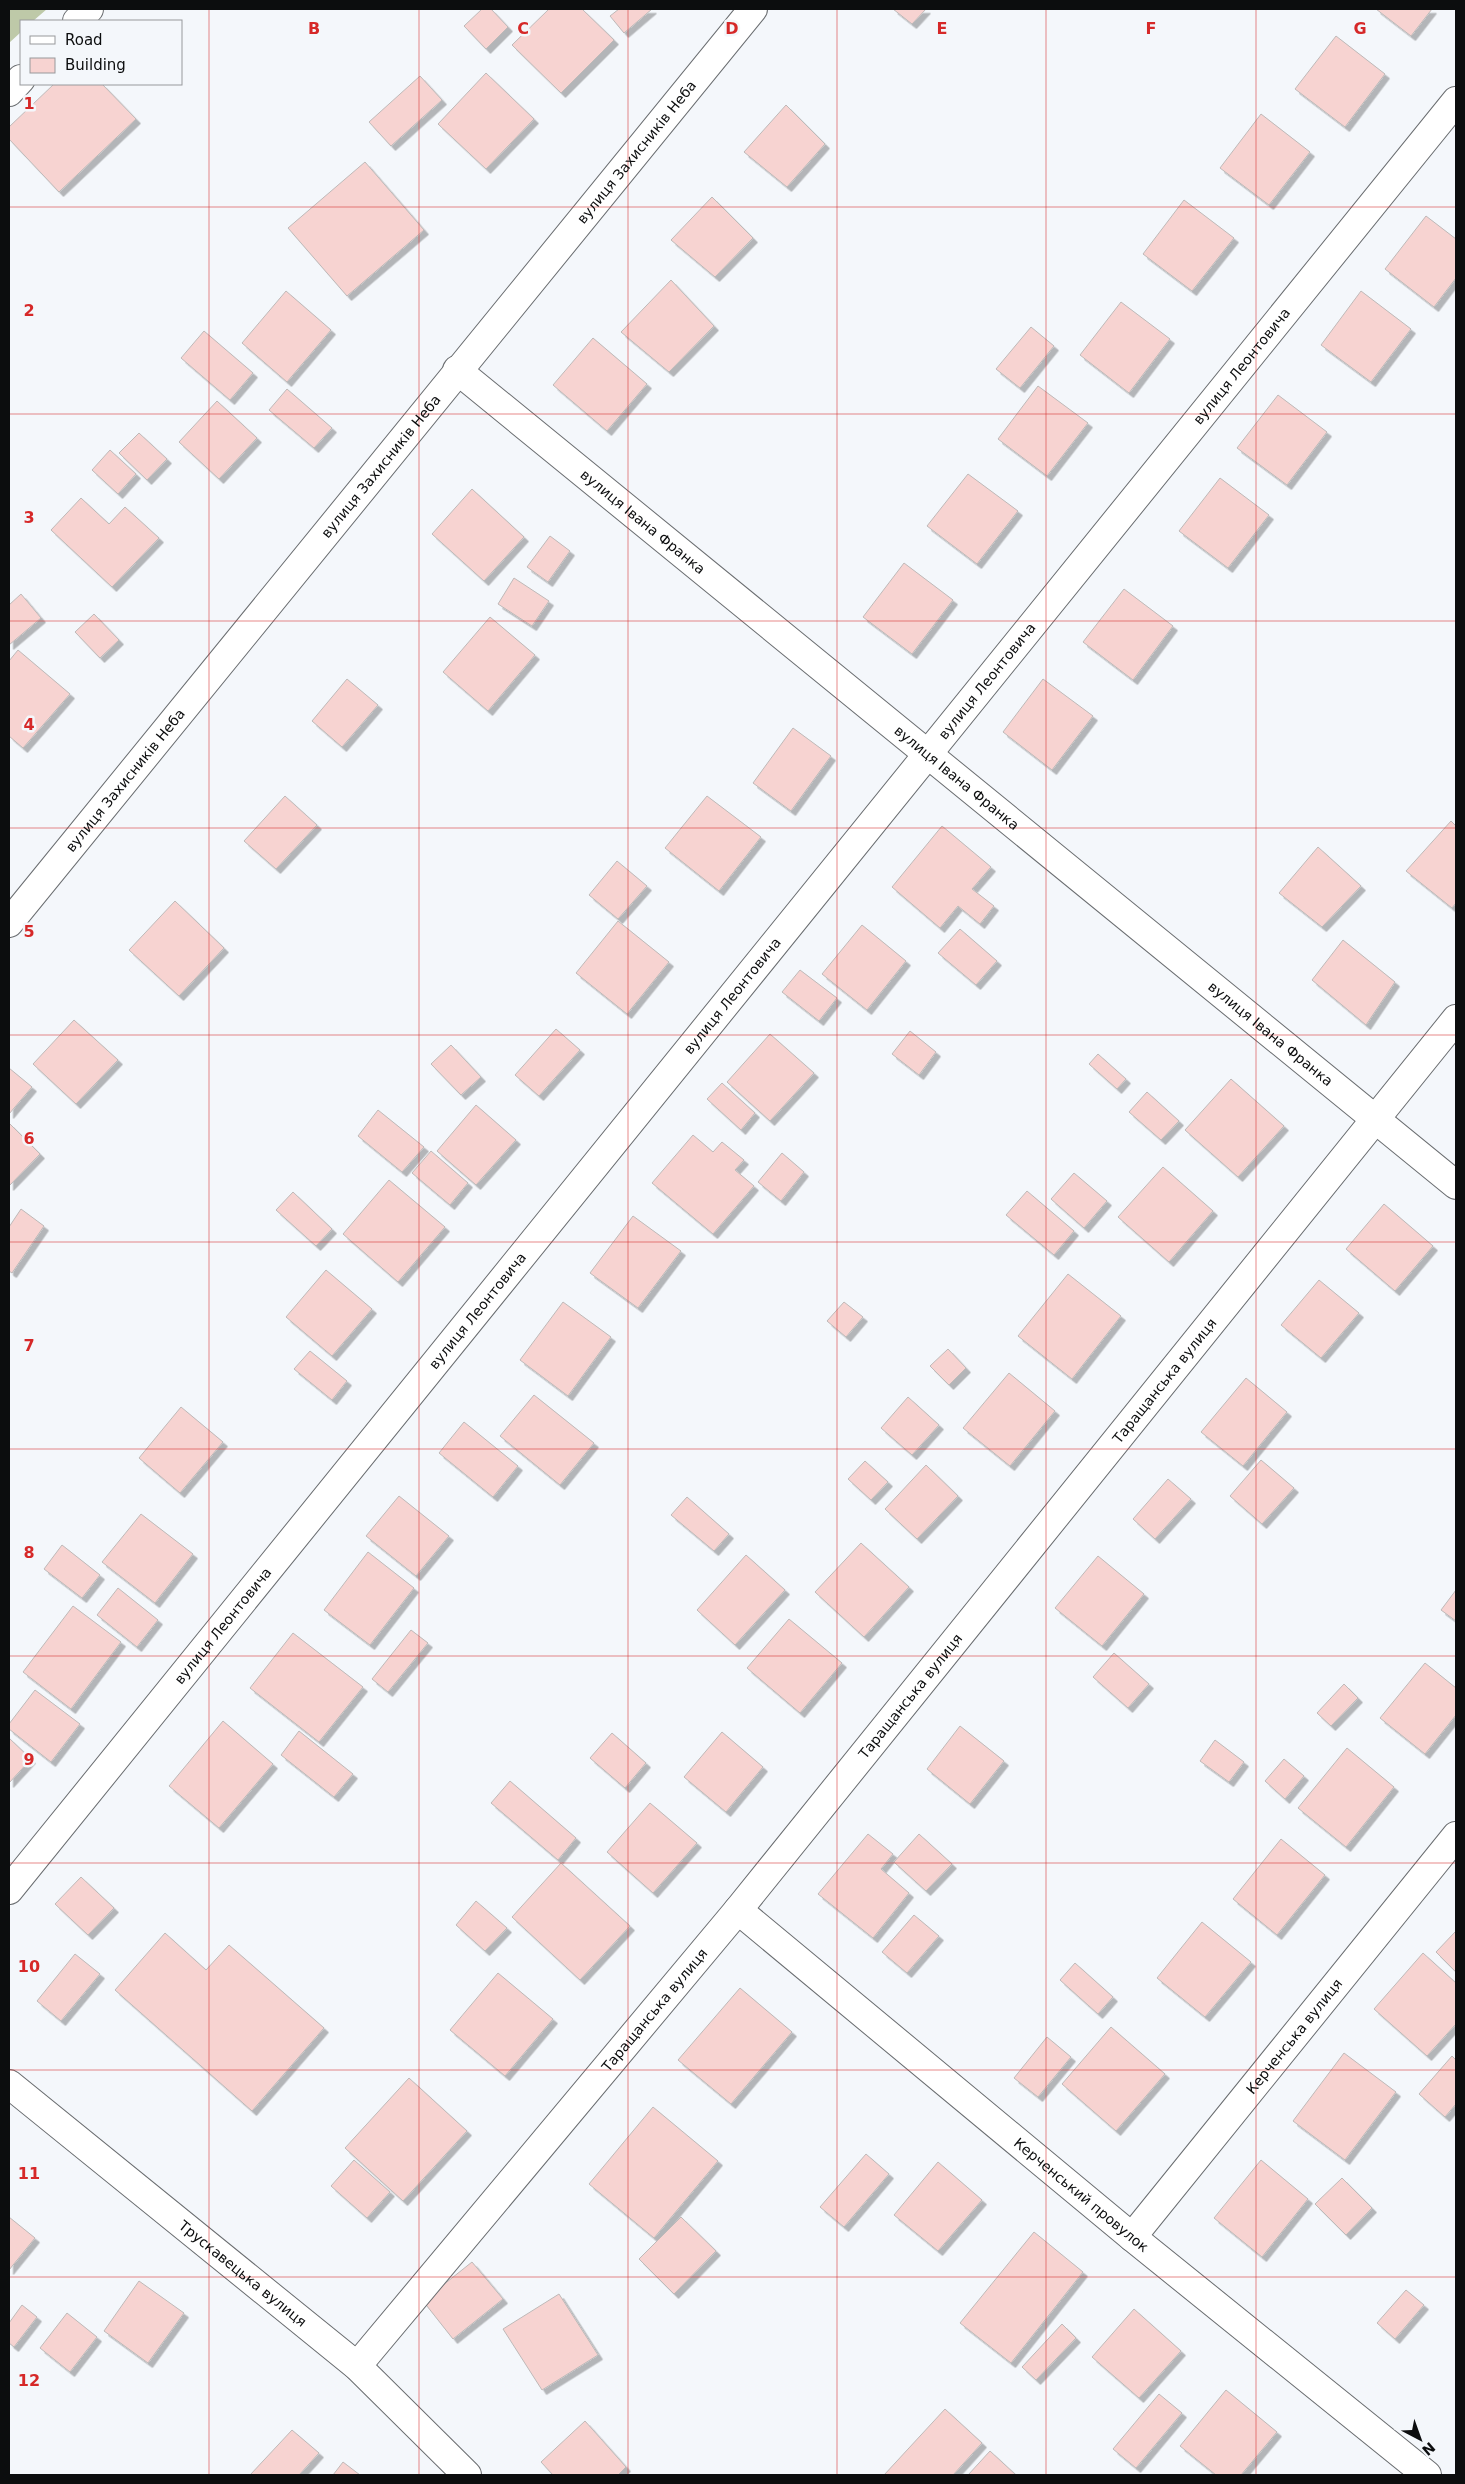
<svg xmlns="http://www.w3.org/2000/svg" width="1465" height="2484" viewBox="0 0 1465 2484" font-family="'DejaVu Sans',sans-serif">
<defs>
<filter id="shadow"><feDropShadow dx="4.5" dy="4.5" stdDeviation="0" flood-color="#0004"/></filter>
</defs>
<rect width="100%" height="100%" fill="#f4f7fb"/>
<!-- green -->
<path fill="#bec9a8" d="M9,9H47L33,21H21V32L9,43Z"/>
<!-- building -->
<path fill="#f7d3d1" stroke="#beb9b8" filter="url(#shadow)" d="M482,9H491L508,27L486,49L464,26Z
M549,9H582L614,40L561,93L512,45Z
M619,9H652L624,33L610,16Z
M893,9H926L912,24Z
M1376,9H1432L1411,36Z
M1336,36L1385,74L1345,127L1295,89Z
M486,73L534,119L486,169L438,124Z
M420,76L442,100L391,146L369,122Z
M54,84H102L136,119L59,192L9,139V127Z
M786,105L825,144L787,187L744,152Z
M1261,114L1310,152L1269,205L1220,168Z
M365,162L424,230L347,296L288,228Z
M712,197L753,238L715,277L671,240Z
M1184,200L1234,238L1192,291L1143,254Z
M1426,216L1456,239V278L1434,307L1385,269Z
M671,280L714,326L669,372L621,332Z
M286,291L331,330L287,382L242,343Z
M1361,291L1411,329L1371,382L1321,345Z
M1121,302L1170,339L1129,393L1080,355Z
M1031,327L1054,346L1020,388L996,369Z
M204,331L253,373L230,400L181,358Z
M593,338L647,384L607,431L553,385Z
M1038,386L1088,423L1047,476L998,439Z
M287,389L332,428L314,448L269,410Z
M1278,395L1327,432L1287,485L1237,448Z
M217,401L257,438L219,479L179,442Z
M139,433L167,459L147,480L119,453Z
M110,450L136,474L118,494L92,470Z
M968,474L1018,511L977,564L927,526Z
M1220,478L1269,515L1228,568L1179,531Z
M472,489L524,537L484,581L432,534Z
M81,498L109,524L125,507L159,538L112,587L51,530Z
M550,536L570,551L548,582L527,567Z
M904,563L953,600L912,654L863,617Z
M514,578L549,601L532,626L498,604Z
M1124,589L1173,626L1133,680L1083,642Z
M21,594L41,618L9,645V605Z
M94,614L119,640L100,658L75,632Z
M490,617L535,655L488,711L443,672Z
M18,650L70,694L23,748L9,736V661Z
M347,679L378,705L342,747L312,721Z
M1043,679L1093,716L1052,770L1003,732Z
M793,728L831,756L791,811L753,783Z
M285,796L317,825L276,869L244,841Z
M707,796L761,837L719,891L665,848Z
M1451,821L1456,826V903L1452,908L1406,871Z
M942,826L991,867L972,889L994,906L980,924L958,906L940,928L892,887Z
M1318,847L1361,886L1322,927L1279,893Z
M617,861L647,886L618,919L589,895Z
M175,901L224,948L179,996L129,950Z
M618,921L669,962L627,1014L576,973Z
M862,925L906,961L867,1010L822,974Z
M960,929L997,961L976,985L938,953Z
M1343,940L1395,982L1366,1025L1312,980Z
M800,970L837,998L819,1021L782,992Z
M74,1020L118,1060L76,1104L33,1064Z
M556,1029L580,1050L539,1096L515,1075Z
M910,1031L936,1052L919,1075L892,1054Z
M770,1034L814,1073L770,1121L727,1082Z
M451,1045L481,1077L461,1095L431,1064Z
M1098,1054L1126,1079L1117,1089L1089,1064Z
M9,1068L32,1087L9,1114Z
M1231,1079L1284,1126L1238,1177L1185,1130Z
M722,1083L755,1113L741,1130L707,1099Z
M1147,1092L1179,1121L1161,1140L1129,1112Z
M476,1105L516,1140L476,1185L437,1151Z
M378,1110L424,1147L402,1172L358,1136Z
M9,1123L40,1154L9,1186Z
M693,1135L713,1152L722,1142L744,1160L735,1170L754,1186L713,1234L652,1183Z
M431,1151L468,1183L450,1205L412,1173Z
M782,1153L804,1172L781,1201L758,1182Z
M1163,1167L1213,1211L1169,1262L1118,1217Z
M1074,1173L1107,1201L1084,1228L1051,1199Z
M389,1180L445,1227L398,1282L343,1234Z
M1027,1191L1074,1231L1054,1255L1006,1215Z
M293,1192L332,1229L316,1246L276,1210Z
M1384,1204L1433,1246L1395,1291L1346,1249Z
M21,1209L44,1226L12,1273L9,1271V1227Z
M633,1216L681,1251L638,1308L590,1273Z
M326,1270L372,1309L332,1356L286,1317Z
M1068,1274L1121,1316L1072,1379L1018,1336Z
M1319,1280L1359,1313L1321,1358L1281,1325Z
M563,1302L611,1337L568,1396L520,1360Z
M844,1302L863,1317L846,1337L827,1321Z
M948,1349L966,1368L949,1385L930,1366Z
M310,1351L347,1381L332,1400L294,1369Z
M1009,1373L1055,1411L1010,1466L963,1428Z
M1246,1378L1287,1412L1243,1466L1201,1432Z
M534,1395L594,1443L560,1485L500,1436Z
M908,1397L939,1425L912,1455L881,1428Z
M181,1407L223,1442L180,1493L139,1458Z
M464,1422L518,1466L493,1497L439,1453Z
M1261,1460L1294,1488L1262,1524L1230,1496Z
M865,1461L888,1482L871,1500L848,1479Z
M926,1465L958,1496L917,1539L885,1509Z
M1168,1479L1191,1499L1155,1539L1133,1519Z
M399,1496L449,1536L416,1576L366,1536Z
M687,1497L729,1534L714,1551L671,1515Z
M141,1514L193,1554L155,1603L102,1562Z
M861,1543L909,1587L864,1637L815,1592Z
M62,1545L100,1575L82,1598L44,1569Z
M368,1552L414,1588L370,1645L324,1610Z
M746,1555L785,1590L735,1645L697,1610Z
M1098,1556L1144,1594L1102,1646L1055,1608Z
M118,1588L158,1620L137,1647L97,1615Z
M1456,1590V1621L1441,1610Z
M73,1606L121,1642L71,1709L23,1672Z
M789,1619L842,1663L800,1713L747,1668Z
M411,1630L428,1643L388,1692L372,1679Z
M293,1633L363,1687L319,1742L250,1688Z
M1114,1653L1149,1684L1128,1708L1093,1677Z
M1425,1663L1456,1688V1715L1425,1754L1380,1718Z
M1344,1684L1358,1698L1331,1726L1317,1713Z
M35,1690L80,1724L51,1762L9,1729V1724Z
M223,1721L273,1764L219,1828L169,1786Z
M960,1726L1004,1761L970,1804L927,1769Z
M299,1731L353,1774L334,1797L281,1755Z
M722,1732L763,1767L726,1812L684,1777Z
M612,1733L646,1763L625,1788L590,1758Z
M9,1738L31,1759L9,1783Z
M1215,1740L1244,1762L1229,1782L1200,1761Z
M1347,1748L1394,1787L1346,1847L1298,1808Z
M1284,1759L1304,1776L1285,1799L1265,1781Z
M510,1781L576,1838L558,1860L491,1803Z
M650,1803L697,1843L653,1893L607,1852Z
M868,1834L893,1854L881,1869L909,1893L873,1938L818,1894Z
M919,1834L952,1864L926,1891L894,1862Z
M1281,1839L1325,1875L1277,1935L1233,1899Z
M561,1863L630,1926L580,1980L512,1917Z
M81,1877L114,1908L88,1935L55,1904Z
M476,1901L507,1928L485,1951L456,1925Z
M914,1915L939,1936L907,1973L882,1952Z
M1202,1922L1251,1962L1205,2017L1157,1978Z
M1455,1932L1456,1934V1972L1436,1952Z
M165,1933L206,1970L229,1945L324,2028L252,2111L115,1990Z
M1423,1953L1456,1983V2024L1427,2056L1374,2009Z
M75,1954L100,1974L61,2021L37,2001Z
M1075,1963L1113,1997L1098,2014L1060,1980Z
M498,1973L553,2019L505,2076L450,2030Z
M740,1988L792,2032L731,2104L678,2060Z
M1111,2027L1165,2074L1116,2131L1062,2084Z
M1047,2037L1071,2057L1038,2097L1014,2078Z
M1344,2053L1396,2092L1345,2160L1293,2121Z
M1452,2056L1456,2060V2104L1445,2117L1419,2094Z
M409,2078L467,2131L403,2201L345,2148Z
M653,2107L718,2161L654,2238L589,2184Z
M866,2154L889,2174L844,2227L820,2207Z
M354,2160L390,2192L367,2218L331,2186Z
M1261,2160L1308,2199L1262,2257L1214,2218Z
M938,2162L982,2200L938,2251L894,2215Z
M1342,2178L1372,2208L1346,2235L1315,2204Z
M9,2217L35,2238L9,2270Z
M681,2217L716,2251L674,2294L639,2259Z
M1034,2232L1083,2272L1011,2363L960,2323Z
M472,2262L503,2299L453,2339L423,2301Z
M139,2281L184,2313L148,2363L104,2331Z
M1406,2290L1424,2305L1395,2339L1377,2323Z
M559,2294L598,2355L542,2390L503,2329Z
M22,2305L37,2317L14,2347L9,2343V2323Z
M1134,2309L1181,2351L1139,2398L1092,2357Z
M67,2313L97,2337L70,2372L40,2348Z
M1062,2324L1076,2338L1036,2380L1022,2367Z
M1226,2390L1277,2432L1241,2475H1216L1180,2446Z
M1159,2394L1182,2413L1136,2468L1113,2449Z
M945,2409L982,2443L953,2475H884Z
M585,2421L626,2467L618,2475H553L541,2462Z
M292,2430L319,2453L299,2475H250Z
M990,2451L1016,2475H968Z
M343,2462L360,2475H333Z"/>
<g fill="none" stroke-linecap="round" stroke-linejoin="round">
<defs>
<g id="minor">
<path d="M77,21L89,9"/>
<path d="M9,92L21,79"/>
<path id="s1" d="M457,370L1456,1185"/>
<path id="s2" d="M9,923L753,9"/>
<path id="s3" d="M9,1890L1456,101"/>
<path id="s4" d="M738,1910L1132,2237L1427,2475"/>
<path id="s5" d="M9,2084L357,2366L467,2475"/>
<path id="s6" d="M1132,2237L1456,1836"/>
<path id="s7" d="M357,2366L738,1910L1456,1019"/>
</g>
</defs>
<!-- minor casing -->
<use href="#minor" stroke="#6a6d70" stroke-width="30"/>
<!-- minor -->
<use href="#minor" stroke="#fff" stroke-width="28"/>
</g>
<!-- grid -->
<path fill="none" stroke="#d62828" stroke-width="1" stroke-opacity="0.55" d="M209,9V2475M419,9V2475M628,9V2475M837,9V2475M1046,9V2475M1256,9V2475M9,207H1456M9,414H1456M9,621H1456M9,828H1456M9,1035H1456M9,1242H1456M9,1449H1456M9,1656H1456M9,1863H1456M9,2070H1456M9,2277H1456"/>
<g text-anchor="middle" stroke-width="5" stroke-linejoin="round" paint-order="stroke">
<!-- street labels -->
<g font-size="14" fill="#0c0d0e" stroke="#f4f7fb">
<text dy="5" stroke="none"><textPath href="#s2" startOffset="994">вулиця Захисників Неба</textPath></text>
<text dy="5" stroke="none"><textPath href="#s3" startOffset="1960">вулиця Леонтовича</textPath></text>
<text dy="5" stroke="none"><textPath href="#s2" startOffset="589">вулиця Захисників Неба</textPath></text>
<text dy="5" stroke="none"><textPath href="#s1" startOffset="240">вулиця Івана Франка</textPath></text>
<text dy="5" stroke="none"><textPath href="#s3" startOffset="1555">вулиця Леонтовича</textPath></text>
<text dy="5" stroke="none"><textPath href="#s1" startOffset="645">вулиця Івана Франка</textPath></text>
<text dy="5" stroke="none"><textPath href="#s2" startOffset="184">вулиця Захисників Неба</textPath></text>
<text dy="5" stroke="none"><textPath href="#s3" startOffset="1150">вулиця Леонтовича</textPath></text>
<text dy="5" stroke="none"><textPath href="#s1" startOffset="1050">вулиця Івана Франка</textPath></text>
<text dy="5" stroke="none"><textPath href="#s3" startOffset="745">вулиця Леонтовича</textPath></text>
<text dy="5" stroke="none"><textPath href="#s7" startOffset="1274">Таращанська вулиця</textPath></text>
<text dy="5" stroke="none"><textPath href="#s3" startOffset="340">вулиця Леонтовича</textPath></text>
<text dy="5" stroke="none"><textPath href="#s7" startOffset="869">Таращанська вулиця</textPath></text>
<text dy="5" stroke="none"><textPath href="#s7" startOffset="464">Таращанська вулиця</textPath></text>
<text dy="5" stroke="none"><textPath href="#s6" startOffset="258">Керченська вулиця</textPath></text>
<text dy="5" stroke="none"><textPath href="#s4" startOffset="446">Керченський провулок</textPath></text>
<text dy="5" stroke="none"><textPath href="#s5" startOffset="301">Трускавецька вулиця</textPath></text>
</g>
</g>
<g font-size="16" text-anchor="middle" font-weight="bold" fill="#d62828" stroke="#f4f7fb" stroke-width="5" stroke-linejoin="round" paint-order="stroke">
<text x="314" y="34">B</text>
<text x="523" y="34">C</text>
<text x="732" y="34">D</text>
<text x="942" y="34">E</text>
<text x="1151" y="34">F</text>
<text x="1360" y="34">G</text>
<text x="29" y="109">1</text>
<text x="29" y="316">2</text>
<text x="29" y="523">3</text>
<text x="29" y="730">4</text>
<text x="29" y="937">5</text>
<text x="29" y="1144">6</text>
<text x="29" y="1351">7</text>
<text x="29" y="1558">8</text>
<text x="29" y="1765">9</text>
<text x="29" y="1972">10</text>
<text x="29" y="2179">11</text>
<text x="29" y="2386">12</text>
</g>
<!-- border -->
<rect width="1465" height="2484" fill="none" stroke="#0c0d0e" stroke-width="20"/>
<!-- legend -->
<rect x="20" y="20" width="162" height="65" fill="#f4f7fb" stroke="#97999c"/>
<rect x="30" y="36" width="25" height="8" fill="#ffffff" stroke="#97999c"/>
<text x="65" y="45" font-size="15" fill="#0c0d0e">Road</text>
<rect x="30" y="58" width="25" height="15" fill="#f7d3d1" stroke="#97999c"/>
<text x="65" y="70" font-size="15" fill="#0c0d0e">Building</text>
<!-- north arrow -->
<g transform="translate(1420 2439) rotate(139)" stroke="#f4f7fb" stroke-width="4" paint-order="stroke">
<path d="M0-4L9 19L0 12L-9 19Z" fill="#0c0d0e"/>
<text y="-8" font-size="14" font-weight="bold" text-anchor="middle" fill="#0c0d0e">N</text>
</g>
</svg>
